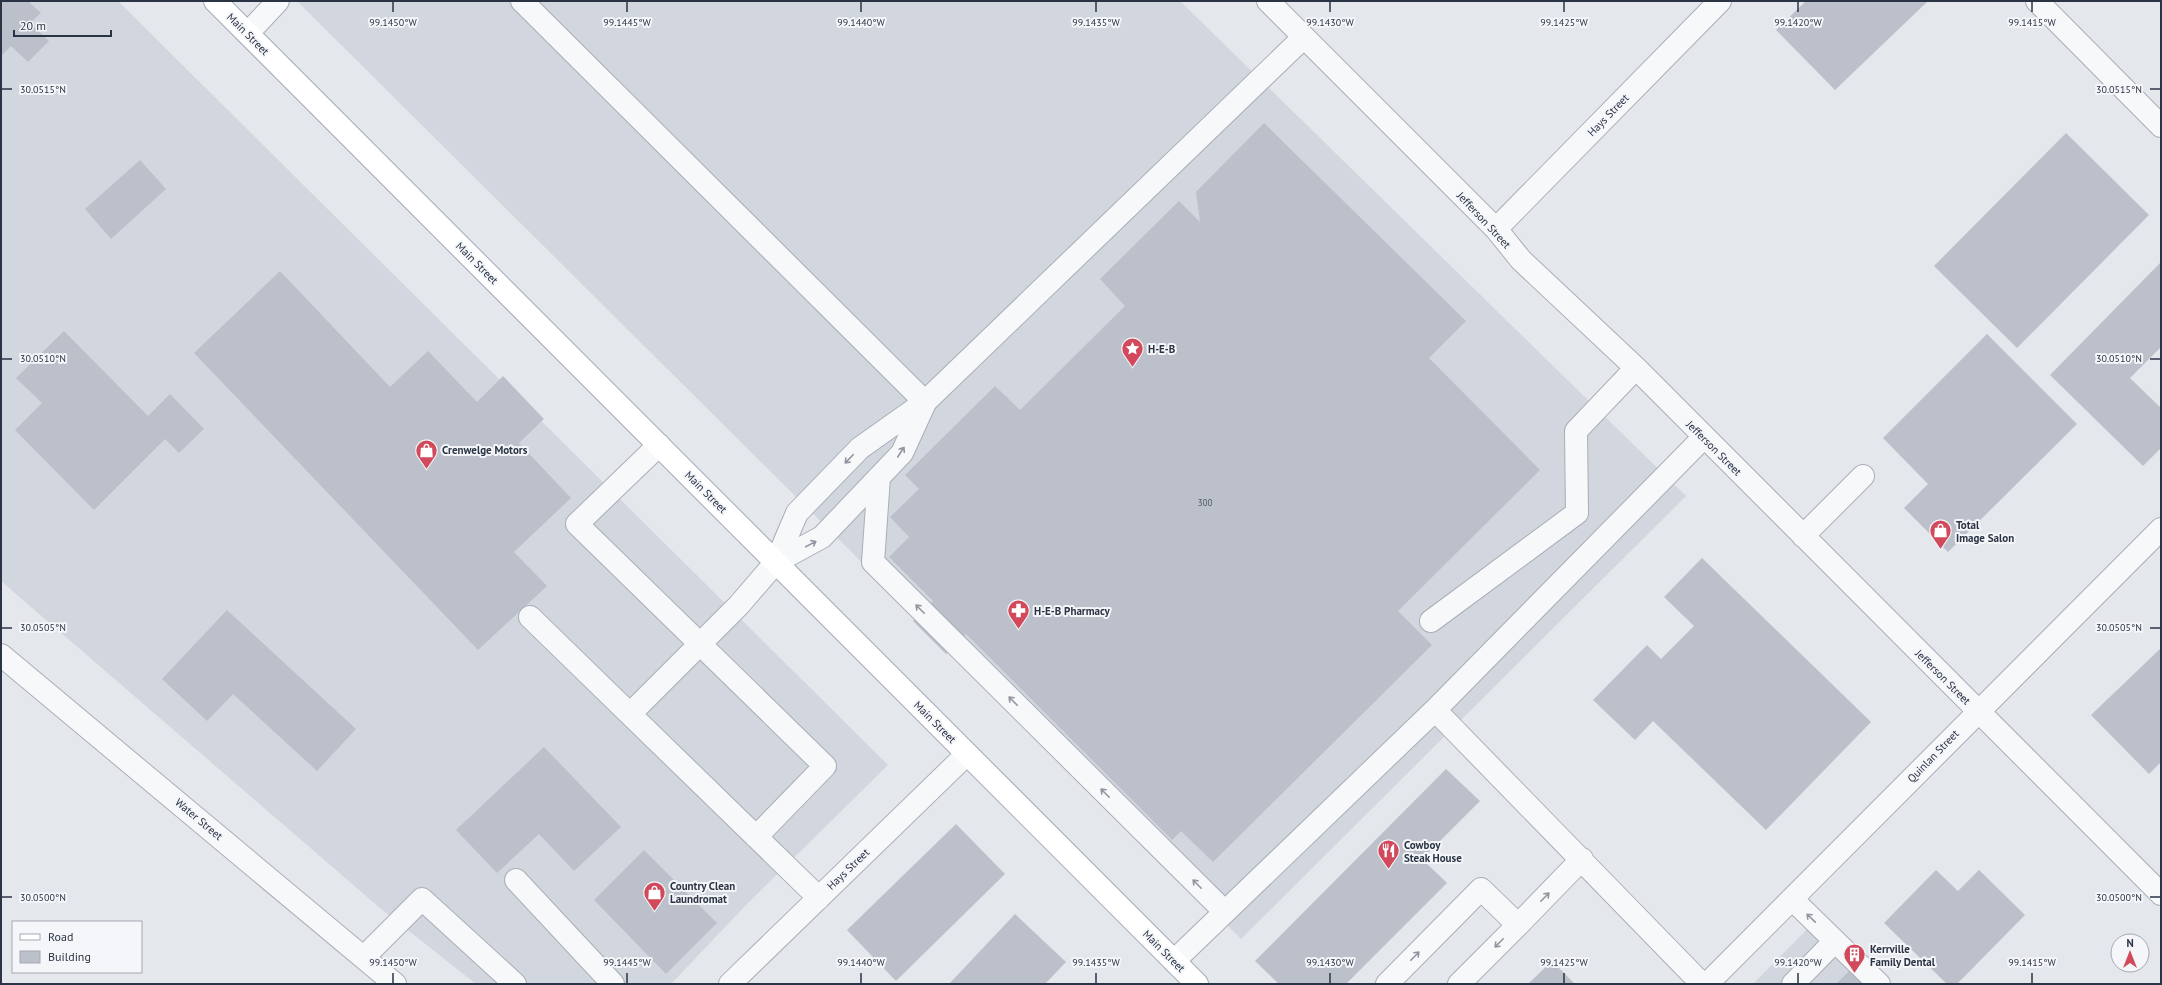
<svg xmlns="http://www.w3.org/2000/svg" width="2162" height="985" viewBox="0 0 2162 985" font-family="'PT Sans',sans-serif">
<rect width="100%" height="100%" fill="#e4e7ec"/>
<!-- built -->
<path fill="#d2d6de" d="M1,1H118L888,765L745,906L671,984H476L380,908L1,581Z
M297,1H1180L1686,496L1241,939Z
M1822,914L1892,984H1753Z"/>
<!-- building -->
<path fill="#bbc0ca" d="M1,1H28L41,13L30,23L49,41L28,62L11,46L1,56Z
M1806,1H1928L1835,90L1776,30Z
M1264,123L1466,321L1429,358L1540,470L1398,611L1432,645L1213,862L1181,831L1172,840L966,634L946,654L913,621L933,601L889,557L909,537L890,517L919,489L905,475L995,386L1020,410L1125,306L1100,279L1179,201L1200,222L1196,192Z
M2066,133L2149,215L2017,348L1934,266Z
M140,160L166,189L111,239L85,209Z
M2161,262V347L2130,378L2161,408V448L2143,466L2050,375Z
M280,271L390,387L428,351L477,402L503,376L544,419L519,443L571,498L514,552L547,586L478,650L194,353Z
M64,331L148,416L170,394L204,429L179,453L165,439L94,510L15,430L42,403L16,378Z
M1987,334L2077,424L1948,552L1904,508L1928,484L1883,438Z
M1702,558L1871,722L1766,830L1653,721L1635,740L1593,700L1647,645L1661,659L1694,626L1664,597Z
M227,610L356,729L317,771L233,694L207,721L162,679Z
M2161,648V762L2149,774L2091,715Z
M544,747L621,827L574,871L539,834L497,873L456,830Z
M1446,769L1480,801L1422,859L1447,883L1346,984H1279L1255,961Z
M956,824L1005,874L896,981L847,930Z
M644,850L717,923L666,974L594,900Z
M1936,870L1958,891L1979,870L2025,915L1957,984H1947L1884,923Z
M1015,914L1066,962L1045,984H949Z
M1552,961L1575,984H1528Z
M1854,966L1872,984H1836Z"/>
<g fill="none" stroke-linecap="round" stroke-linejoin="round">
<defs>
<path id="minor" d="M522,1L925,402
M1268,1L1496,229L1521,260L1636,368L2161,894
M2037,1L2161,126
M248,33L278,1
M1496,229L1720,1
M659,445L577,524L825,766L756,837
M879,477L873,562L1225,912
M1803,536L1863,476
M776,562L822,537L902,453L925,403
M530,617L819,898
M1431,621L1577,513L1576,431L1636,368
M1,655L395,984
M1435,710L1702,984
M630,714L739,605L776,562L797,513L860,448L925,402L1304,37
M516,880L613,984
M1793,900L1879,984
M1518,925L1582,859
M364,957L422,899L515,984
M1174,961L1435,710L1704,437
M730,984L967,754
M1387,984L1481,889L1518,925L1459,984
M1707,984L2161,529
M1793,984L1835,941"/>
<path id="major" d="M215,1L1197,984"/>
</defs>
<!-- minor casing -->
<use href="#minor" stroke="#a9aeb7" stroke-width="24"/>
<!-- major casing -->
<use href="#major" stroke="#a3abb8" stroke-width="24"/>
<!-- minor -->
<use href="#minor" stroke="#f7f8fa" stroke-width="22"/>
<!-- major -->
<use href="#major" stroke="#fff" stroke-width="22"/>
</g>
<!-- one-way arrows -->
<defs><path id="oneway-shaft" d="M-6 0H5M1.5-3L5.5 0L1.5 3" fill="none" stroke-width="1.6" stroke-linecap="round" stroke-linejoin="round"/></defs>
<g stroke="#9196a0">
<use href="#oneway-shaft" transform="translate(901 452) rotate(-57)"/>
<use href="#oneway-shaft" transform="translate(849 459) rotate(134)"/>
<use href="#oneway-shaft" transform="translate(811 544) rotate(-28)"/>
<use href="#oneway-shaft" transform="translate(920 609) rotate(-135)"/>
<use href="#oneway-shaft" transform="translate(1013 701) rotate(-135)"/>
<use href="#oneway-shaft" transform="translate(1105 793) rotate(-135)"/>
<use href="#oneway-shaft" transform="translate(1197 884) rotate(-135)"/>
<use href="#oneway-shaft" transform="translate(1545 897) rotate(-45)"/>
<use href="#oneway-shaft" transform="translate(1811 918) rotate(-136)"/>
<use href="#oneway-shaft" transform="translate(1499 943) rotate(135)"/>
<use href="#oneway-shaft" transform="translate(1415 956) rotate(-45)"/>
</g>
<!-- ticks -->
<path fill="none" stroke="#2b3445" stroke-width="1.5" d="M393,2V12M627,2V12M861,2V12M1096,2V12M1330,2V12M1564,2V12M1798,2V12M2032,2V12M2,89H12M2150,89H2160M2,359H12M2150,359H2160M2,628H12M2150,628H2160M2,897H12M2150,897H2160M393,973V983M627,973V983M861,973V983M1096,973V983M1330,973V983M1564,973V983M1798,973V983M2032,973V983"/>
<!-- icons -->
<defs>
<symbol id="sight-pin" viewBox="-11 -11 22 30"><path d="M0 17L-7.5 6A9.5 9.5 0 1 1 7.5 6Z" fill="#d1495b" stroke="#f4f6f9"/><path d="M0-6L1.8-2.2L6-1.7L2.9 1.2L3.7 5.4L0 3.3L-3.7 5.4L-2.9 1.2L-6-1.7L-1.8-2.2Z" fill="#fff"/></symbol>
<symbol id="shop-pin" viewBox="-11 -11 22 30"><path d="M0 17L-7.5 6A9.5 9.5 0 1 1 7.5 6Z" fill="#d1495b" stroke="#f4f6f9"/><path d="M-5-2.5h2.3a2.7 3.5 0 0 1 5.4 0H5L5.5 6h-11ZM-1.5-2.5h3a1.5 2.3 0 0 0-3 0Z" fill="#fff"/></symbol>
<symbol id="pharmacy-pin" viewBox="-11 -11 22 30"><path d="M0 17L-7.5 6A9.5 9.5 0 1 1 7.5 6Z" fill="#d1495b" stroke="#f4f6f9"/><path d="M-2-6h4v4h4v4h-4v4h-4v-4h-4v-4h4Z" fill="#fff"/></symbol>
<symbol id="restaurant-pin" viewBox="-11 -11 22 30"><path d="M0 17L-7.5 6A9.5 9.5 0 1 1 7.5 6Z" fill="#d1495b" stroke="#f4f6f9"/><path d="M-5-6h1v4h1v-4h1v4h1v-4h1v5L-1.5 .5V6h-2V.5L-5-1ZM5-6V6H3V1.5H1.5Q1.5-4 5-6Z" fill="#fff"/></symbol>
<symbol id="building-pin" viewBox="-11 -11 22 30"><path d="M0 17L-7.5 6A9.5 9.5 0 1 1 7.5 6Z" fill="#d1495b" stroke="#f4f6f9"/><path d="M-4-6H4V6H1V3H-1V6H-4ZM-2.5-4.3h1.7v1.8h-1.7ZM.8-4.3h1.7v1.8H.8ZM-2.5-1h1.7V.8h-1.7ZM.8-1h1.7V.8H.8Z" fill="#fff"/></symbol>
</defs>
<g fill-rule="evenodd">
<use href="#sight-pin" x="1120" y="336" width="25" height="34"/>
<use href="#shop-pin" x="414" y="438" width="25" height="34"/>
<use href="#shop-pin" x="1928" y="518" width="25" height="34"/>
<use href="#pharmacy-pin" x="1006" y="598" width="25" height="34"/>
<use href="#restaurant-pin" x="1376" y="838" width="25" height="34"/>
<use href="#shop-pin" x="642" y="880" width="25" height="34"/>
<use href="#building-pin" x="1842" y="942" width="25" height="34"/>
</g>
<g text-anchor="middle" stroke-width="4" stroke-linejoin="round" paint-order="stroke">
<!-- number labels -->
<g font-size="9" fill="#4f5766">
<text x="1205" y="506">300</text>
</g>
<!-- street labels -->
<g font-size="11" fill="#2b3445" stroke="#f4f6f9">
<text transform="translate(248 34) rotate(45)" y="4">Main Street</text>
<text transform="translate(1608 115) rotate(-46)" y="4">Hays Street</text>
<text transform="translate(1484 220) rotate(47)" y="4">Jefferson Street</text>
<text transform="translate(477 263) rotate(45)" y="4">Main Street</text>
<text transform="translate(1714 448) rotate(45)" y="4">Jefferson Street</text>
<text transform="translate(706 492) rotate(45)" y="4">Main Street</text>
<text transform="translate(1943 677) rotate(45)" y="4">Jefferson Street</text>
<text transform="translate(935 722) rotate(45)" y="4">Main Street</text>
<text transform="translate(1933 756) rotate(-46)" y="4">Quinlan Street</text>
<text transform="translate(199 819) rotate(40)" y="4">Water Street</text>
<text transform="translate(848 869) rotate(-44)" y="4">Hays Street</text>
<text transform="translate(1164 951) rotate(45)" y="4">Main Street</text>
</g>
<!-- poi labels -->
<g font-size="11" font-weight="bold" fill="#2b3445" stroke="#f4f6f9" text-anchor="start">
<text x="1148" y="353">H-E-B</text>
<text x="442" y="454">Crenwelge Motors</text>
<text x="1956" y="529">Total<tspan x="1956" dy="13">Image Salon</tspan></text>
<text x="1034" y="615">H-E-B Pharmacy</text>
<text x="1404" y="849">Cowboy<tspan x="1404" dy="13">Steak House</tspan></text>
<text x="670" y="890">Country Clean<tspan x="670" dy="13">Laundromat</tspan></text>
<text x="1870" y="953">Kerrville<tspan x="1870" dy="13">Family Dental</tspan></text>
</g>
</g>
<g font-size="10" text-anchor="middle" fill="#2b3445" stroke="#f4f6f9" stroke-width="4" stroke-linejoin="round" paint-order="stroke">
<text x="393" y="26">99.1450°W</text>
<text x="627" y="26">99.1445°W</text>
<text x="861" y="26">99.1440°W</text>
<text x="1096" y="26">99.1435°W</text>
<text x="1330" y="26">99.1430°W</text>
<text x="1564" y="26">99.1425°W</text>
<text x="1798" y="26">99.1420°W</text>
<text x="2032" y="26">99.1415°W</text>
<text x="43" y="93">30.0515°N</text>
<text x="2119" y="93">30.0515°N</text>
<text x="43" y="362">30.0510°N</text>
<text x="2119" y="362">30.0510°N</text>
<text x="43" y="631">30.0505°N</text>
<text x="2119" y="631">30.0505°N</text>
<text x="43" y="901">30.0500°N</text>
<text x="2119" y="901">30.0500°N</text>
<text x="393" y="966">99.1450°W</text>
<text x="627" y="966">99.1445°W</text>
<text x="861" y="966">99.1440°W</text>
<text x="1096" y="966">99.1435°W</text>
<text x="1330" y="966">99.1430°W</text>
<text x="1564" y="966">99.1425°W</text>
<text x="1798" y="966">99.1420°W</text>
<text x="2032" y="966">99.1415°W</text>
</g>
<!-- border -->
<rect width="2162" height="985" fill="none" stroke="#2b3445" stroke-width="4"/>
<!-- legend -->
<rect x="12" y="921" width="130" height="52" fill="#f4f6f9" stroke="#a4a8b1"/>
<rect x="20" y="934" width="20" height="6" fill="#ffffff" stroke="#a4a8b1"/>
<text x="48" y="941" font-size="12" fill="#2b3445">Road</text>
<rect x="20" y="951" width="20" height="12" fill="#bbc0ca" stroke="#a4a8b1"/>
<text x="48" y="961" font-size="12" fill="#2b3445">Building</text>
<!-- north arrow -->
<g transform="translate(2130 953)"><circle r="19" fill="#f4f6f9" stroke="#a4a8b1"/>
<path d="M0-3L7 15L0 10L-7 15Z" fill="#d1495b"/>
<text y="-6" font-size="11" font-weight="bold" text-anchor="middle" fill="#2b3445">N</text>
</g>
<!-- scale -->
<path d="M14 30v6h97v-6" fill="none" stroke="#2b3445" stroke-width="2"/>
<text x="20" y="30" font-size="12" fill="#2b3445" stroke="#f4f6f9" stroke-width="3" paint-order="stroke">20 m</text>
</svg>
